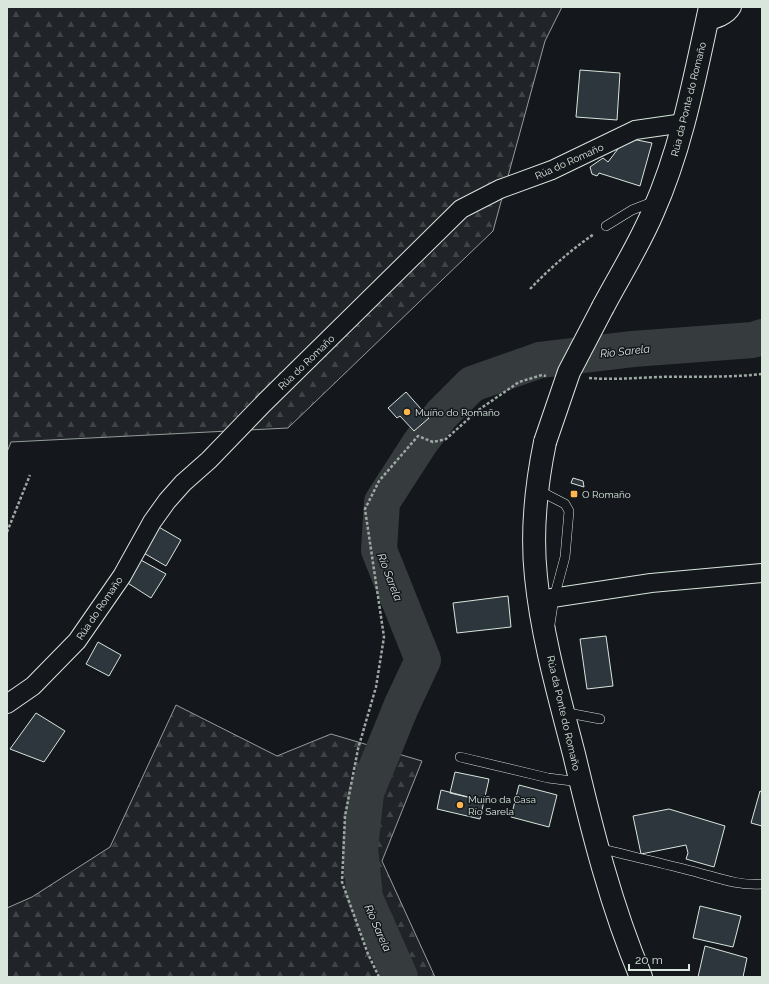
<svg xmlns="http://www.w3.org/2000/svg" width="769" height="984" viewBox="0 0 769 984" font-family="Raleway,sans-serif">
<defs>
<pattern id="forest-firs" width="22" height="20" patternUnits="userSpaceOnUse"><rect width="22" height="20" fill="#202428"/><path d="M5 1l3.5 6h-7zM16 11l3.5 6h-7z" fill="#404447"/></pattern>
</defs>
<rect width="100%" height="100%" fill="#14181c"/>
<!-- forest -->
<path fill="url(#forest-firs)" stroke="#939e99" d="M7,7H562L545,41L493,231L288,428L11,442L7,452Z
M176,705L277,756L331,734L422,761L382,861L435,977H7V908L32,897L110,847Z"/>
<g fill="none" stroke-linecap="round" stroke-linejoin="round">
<!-- river -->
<path stroke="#363b3e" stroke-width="36" d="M400,977L365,898L360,848L366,793L401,707L423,660L379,550L382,502L420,443L441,415L472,384L540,360L633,349L753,340L762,337"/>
</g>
<!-- building -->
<path fill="#2c363c" stroke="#d8e6dc" d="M580,70L620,73L617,120L576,117Z
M632,139L652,143L640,186L599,173L597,176L592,174L590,167L603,158L608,162L621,145Z
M406,392L429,418L414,431L400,416L397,418L388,408Z
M573,478L583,481L584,487L571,483Z
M157,526L181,540L166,566L142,552Z
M139,559L166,574L151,598L126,582Z
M508,596L511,627L457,633L453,603Z
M606,636L613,686L587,689L580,639Z
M98,642L121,655L109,676L86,664Z
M36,713L65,731L44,762L10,749Z
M455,772L489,779L484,801L450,793Z
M519,785L557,795L549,827L511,817Z
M441,790L484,801L480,819L437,809Z
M760,791L762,792V826L751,823Z
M669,809L725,826L714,867L686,859L688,853L686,845L641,854L633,816Z
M700,906L741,916L733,947L693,938Z
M705,946L747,958L743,977H698Z"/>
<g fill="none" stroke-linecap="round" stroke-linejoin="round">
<defs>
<path id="lane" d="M606,226L632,210L655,201
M538,490L565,504L569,511L565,557L554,598L550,624
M563,712L600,719
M460,757L548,778L580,782
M599,848C630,856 661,863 692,871C716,877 737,886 762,884"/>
<path id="street" d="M707,21C716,19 727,16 732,7
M539,600L651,583L762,573
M7,704L33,686L77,641L122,576L152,522L167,501L183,483L209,460L265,402L461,209L500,189L552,170L635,130L684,123"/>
<path id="secondary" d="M603,307C620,275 639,245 653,212C682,147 695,76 710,7
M545,442C536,486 531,531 536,577C542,637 559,696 574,754C592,830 611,906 641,977"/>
</defs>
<!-- lane casing -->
<use href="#lane" stroke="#d8e6dc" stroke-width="10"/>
<!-- street casing -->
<use href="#street" stroke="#d8e6dc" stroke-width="20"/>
<!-- secondary casing -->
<use href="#secondary" stroke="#d8e6dc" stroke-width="24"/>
<!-- path -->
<path stroke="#9da8a2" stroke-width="2.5" stroke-dasharray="3 2" stroke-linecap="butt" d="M530,289C550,268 571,250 594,234
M589,378C612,380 634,378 657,377C692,376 727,378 762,374
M7,532L30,475
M379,977L368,954L342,882L345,816L358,749L376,687L384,637L365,509L379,481L418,436L433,442L446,439L477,411L519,382L542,375L546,376"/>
<!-- lane -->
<use href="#lane" stroke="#14181c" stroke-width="9"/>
<!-- street -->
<use href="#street" stroke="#14181c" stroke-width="18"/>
<!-- secondary -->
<use href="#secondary" stroke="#14181c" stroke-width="22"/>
<defs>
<path id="secondary-bridge" d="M545,442L569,372L603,307"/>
</defs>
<!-- secondary-bridge casing -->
<use href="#secondary-bridge" stroke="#d8e6dc" stroke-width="24" stroke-linecap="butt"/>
<!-- secondary-bridge -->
<use href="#secondary-bridge" stroke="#14181c" stroke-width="22"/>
</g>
<!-- markers -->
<g fill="#ffb74d" stroke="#14181c" stroke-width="1.5">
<circle cx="407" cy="412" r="4"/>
<rect x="570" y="490" width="8" height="8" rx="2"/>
<circle cx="460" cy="805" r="4"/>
</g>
<g text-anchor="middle" stroke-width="3" stroke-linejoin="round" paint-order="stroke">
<!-- street labels -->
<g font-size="10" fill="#d8e6dc" stroke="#14181c">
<text transform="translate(688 99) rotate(-76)" y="4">Rúa da Ponte do Romaño</text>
<text transform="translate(569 161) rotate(-24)" y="4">Rúa do Romaño</text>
<text transform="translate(306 362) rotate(-44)" y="4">Rúa do Romaño</text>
<text transform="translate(99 608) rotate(-56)" y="4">Rúa do Romaño</text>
<text transform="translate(564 713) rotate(77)" y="4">Rúa da Ponte do Romaño</text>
</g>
<!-- poi labels -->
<g font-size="10" fill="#d8e6dc" stroke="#14181c" text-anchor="start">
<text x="415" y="416">Muíño do Romaño</text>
<text x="582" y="498">O Romaño</text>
<text x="468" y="803">Muíño da Casa<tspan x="468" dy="12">Río Sarela</tspan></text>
</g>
<!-- water labels -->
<g font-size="11" font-style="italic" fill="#d8e6dc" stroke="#14181c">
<text transform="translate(625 351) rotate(-6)" y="4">Río Sarela</text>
<text transform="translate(390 577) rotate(69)" y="4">Río Sarela</text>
<text transform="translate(378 928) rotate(66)" y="4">Río Sarela</text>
</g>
</g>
<!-- border -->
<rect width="769" height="984" fill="none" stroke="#d8e6dc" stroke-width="16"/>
<!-- scale -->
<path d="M629 964v6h60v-6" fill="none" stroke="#d8e6dc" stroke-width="2"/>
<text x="635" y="964" font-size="12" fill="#d8e6dc" stroke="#14181c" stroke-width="3" paint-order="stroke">20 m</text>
</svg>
